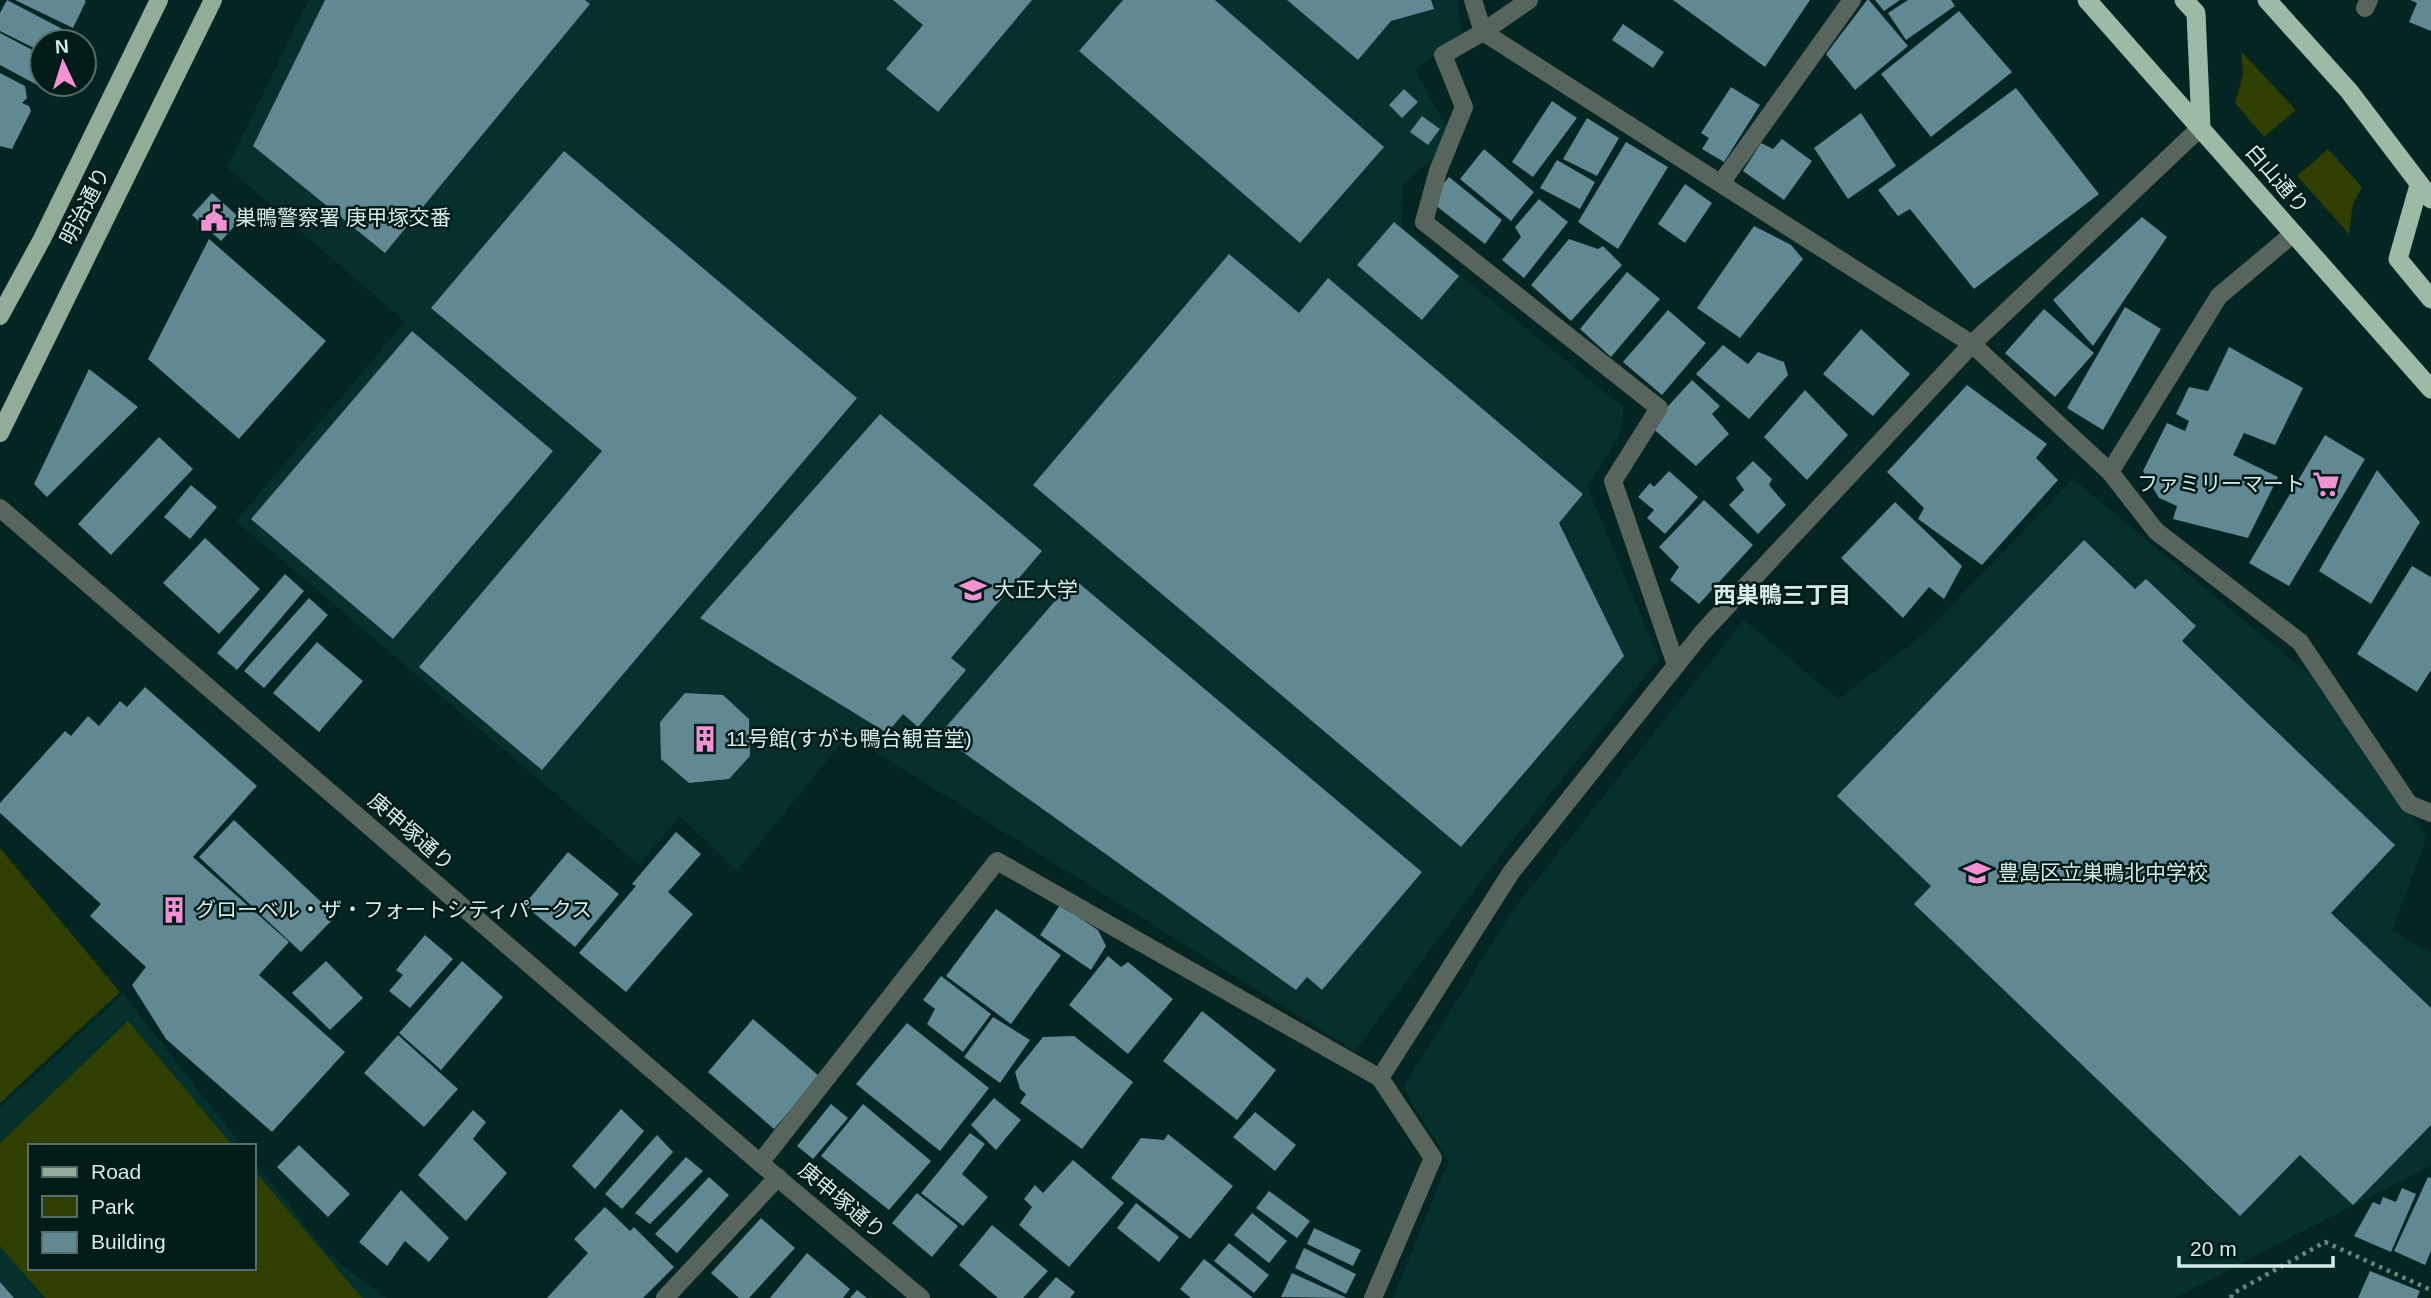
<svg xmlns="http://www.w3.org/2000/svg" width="2431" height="1298" viewBox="0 0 2431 1298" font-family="Arial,'Noto Sans JP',sans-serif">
<rect width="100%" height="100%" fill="#052522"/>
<!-- built -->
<path fill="#05302c" d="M309,0H1456L1463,33L1415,70L1447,128L1438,154L1403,184L1401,227L1623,407L1622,431L1587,487L1659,659L1496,861L1355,1051L848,735L737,871L680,816L639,865L236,521L405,322L227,167Z
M2073,479L2309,674L2427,836L2392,931L2431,953V1165L2175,1298H1393L1448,1161L1403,1088L1512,911L1744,620L1838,699L1925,633Z
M123,994L242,1146H30V1268H254V1160L326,1252L386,1298H0V1107Z"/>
<!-- green -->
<path fill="#2f3e01" d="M2241,51L2296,110L2264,137L2235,103L2243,75Z
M2328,149L2362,187L2353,204L2349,234L2297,176Z
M0,848L120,992L0,1103Z
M128,1021L233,1146H30V1268H254V1170L362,1298H45L0,1246V1143Z"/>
<!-- building -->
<path fill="#618994" d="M7,0L70,33L65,42H42V52L0,31V13Z
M15,0H84L86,1L73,28Z
M325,0H585L590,4L385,253L253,146Z
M893,0H1032L938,112L886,69L923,25Z
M1123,0H1215L1384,147L1300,243L1079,51Z
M1287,0H1431L1434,9L1391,21L1358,60Z
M1673,0H1810L1765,67Z
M1867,0H1869L1908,46L1855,90L1826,54Z
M1875,0H1900L1884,11Z
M1908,0H1951L1955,6L1906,40L1888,13Z
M2410,0H2431V31L2409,22L2417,3Z
M1959,11L2012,72L1931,137L1881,74Z
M1623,24L1664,52L1653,68L1612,40Z
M0,33L42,55L41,87L0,65Z
M0,73L25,86L27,98L22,103L29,106L31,111L12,149L0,146Z
M1731,87L1760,105L1724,162L1702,149L1709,138L1701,133Z
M2016,88L2099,194L1974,289L1910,209L1898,216L1878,190Z
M1404,89L1418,102L1402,118L1389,105Z
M1552,101L1577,118L1533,177L1512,162Z
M1861,113L1896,166L1848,199L1814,148Z
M1422,116L1440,129L1428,145L1410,132Z
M1587,118L1619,138L1597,176L1563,159Z
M1782,139L1812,161L1784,200L1743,171L1761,143L1773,149Z
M1626,142L1668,167L1618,249L1578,222Z
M1484,149L1534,192L1511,221L1460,179Z
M564,151L857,398L542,770L419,667L602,451L431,308Z
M1557,160L1595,182L1580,209L1540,188Z
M1449,177L1502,220L1485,244L1430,201Z
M1685,184L1712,203L1685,243L1658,224Z
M212,193L241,219L221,241L192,215Z
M1539,199L1568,222L1524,278L1502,260L1521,237L1515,227Z
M2142,217L2167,237L2093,346L2053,300Z
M1394,222L1459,276L1422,320L1357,265Z
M1754,226L1791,245L1803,259L1740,338L1697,308Z
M209,239L326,341L239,439L148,359Z
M1569,239L1598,249L1603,246L1622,265L1571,321L1531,285Z
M1229,254L1299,313L1328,278L1583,494L1559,523L1624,656L1461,847L1033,485Z
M1627,272L1660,299L1611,357L1580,329Z
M2125,307L2161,329L2103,430L2067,408Z
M2044,309L2094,353L2055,397L2005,353Z
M1668,310L1706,343L1662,395L1623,362Z
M1861,329L1910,374L1873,416L1823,374Z
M412,331L553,451L393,639L251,519Z
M1723,345L1748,364L1758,352L1784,362L1788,375L1749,419L1696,374Z
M2229,347L2303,388L2275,445L2244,433L2233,455L2278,477L2248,538L2173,519L2177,506L2159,498L2143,471L2167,423L2185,431L2189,421L2176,414L2189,387L2208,391Z
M89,369L138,407L47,497L34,484Z
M1692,380L1720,406L1712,414L1729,434L1696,466L1650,426Z
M1967,385L2047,444L2036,458L2058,480L1982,565L1918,519L1924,508L1887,472Z
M1805,390L1848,435L1807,480L1764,437Z
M880,414L1042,551L951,658L966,670L918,727L903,714L887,733L700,618Z
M2325,435L2365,459L2289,586L2249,563Z
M159,437L193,469L111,555L78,524Z
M1753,461L1772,479L1769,485L1786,505L1758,534L1729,505L1744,490L1736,478Z
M2377,470L2420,522L2371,604L2319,571Z
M1669,471L1698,497L1665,534L1647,518L1654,510L1638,497L1650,483L1654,487Z
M191,485L217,507L190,539L164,517Z
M1704,500L1753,545L1699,604L1670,580L1679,567L1659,547Z
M1895,502L1962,566L1944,599L1929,587L1903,618L1841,558Z
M205,538L260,589L219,634L163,583Z
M2084,540L2135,589L2146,579L2196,626L2182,641L2395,845L2331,913L2431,1008V1125L2353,1205L2300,1155L2240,1216L1914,904L1931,886L1837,796Z
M2412,566L2431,577V670L2417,692L2357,654Z
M285,574L304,591L237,670L217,653Z
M1074,579L1422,872L1322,990L1307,977L1296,990L939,735Z
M309,598L328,615L264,688L244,671Z
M317,642L363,681L319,732L273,693Z
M145,687L257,786L193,857L289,942L259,975L345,1052L272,1132L166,1039L132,985L146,967L90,916L101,904L0,813V803L65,731L71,736L88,716L99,726L120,701L127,707Z
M685,693L723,695L749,719L750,756L729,779L689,783L661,759L660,722Z
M234,820L336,916L301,952L199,857Z
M676,832L701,854L668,892L693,914L626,992L579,953L636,886L632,884Z
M568,852L619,894L575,947L524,905Z
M1060,905L1098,930L1106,946L1091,970L1040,935Z
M996,909L1061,955L1011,1024L946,976Z
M425,935L453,959L410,1008L389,991L403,975L396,970Z
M1108,956L1121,967L1128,962L1173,999L1128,1054L1069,1005Z
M326,961L363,998L330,1030L292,993Z
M462,961L503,997L441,1070L399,1033Z
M941,976L991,1014L963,1052L927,1024L935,1009L923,1000Z
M1202,1011L1276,1070L1237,1120L1163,1061Z
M993,1017L1030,1040L1000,1083L964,1057Z
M753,1019L819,1076L774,1129L708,1072Z
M907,1023L989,1088L940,1151L856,1084Z
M398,1035L458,1089L424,1127L364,1073Z
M1074,1036L1133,1082L1082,1149L1020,1103L1026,1094L1020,1089L1015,1072L1043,1037Z
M994,1098L1021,1120L996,1150L971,1125Z
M831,1104L848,1118L813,1159L797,1146Z
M863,1104L931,1161L889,1210L821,1156Z
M621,1109L644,1131L595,1189L572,1166Z
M473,1110L486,1122L473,1139L507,1173L466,1221L418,1175Z
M1255,1112L1296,1145L1275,1171L1233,1137Z
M970,1133L985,1144L962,1174L988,1197L963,1226L921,1193Z
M1168,1134L1233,1186L1190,1239L1111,1178L1141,1138L1164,1140Z
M657,1135L673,1152L622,1209L605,1194Z
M299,1145L350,1194L328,1217L277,1167Z
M686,1157L703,1171L650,1224L635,1213Z
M1073,1160L1124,1203L1069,1267L1019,1225L1032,1207L1024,1199L1035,1185L1043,1193Z
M709,1177L729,1195L677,1253L655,1234Z
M2428,1177L2431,1178V1251L2425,1265L2394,1251Z
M2402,1188L2416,1194L2391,1252L2354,1236L2373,1202L2380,1205L2383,1197L2396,1202Z
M401,1190L449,1238L429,1262L405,1241L387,1266L359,1242Z
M1269,1191L1310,1221L1297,1238L1256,1208Z
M917,1193L958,1226L932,1257L892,1223Z
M1136,1203L1179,1237L1159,1262L1117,1228Z
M605,1207L630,1231L634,1227L674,1267L643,1298H547L588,1253L574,1239Z
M1252,1213L1287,1241L1269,1263L1234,1235Z
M761,1218L795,1248L749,1298H739L711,1273Z
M992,1225L1048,1271L1023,1298H998L959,1265Z
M1314,1228L1361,1250L1353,1266L1307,1244Z
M1229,1243L1269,1275L1254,1293L1214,1261Z
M1304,1248L1356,1274L1346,1294L1295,1268Z
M807,1253L850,1289L843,1298H770Z
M1204,1259L1253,1298H1191L1180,1289Z
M2370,1271L2420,1291L2417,1298H2358Z
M1292,1273L1347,1298L1281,1297Z
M1056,1277L1075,1292L1070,1298H1038Z
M0,1282L14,1298H0Z
M857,1290L867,1298H850Z"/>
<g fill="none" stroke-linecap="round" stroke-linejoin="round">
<!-- path -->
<path stroke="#688480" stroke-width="4.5" stroke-dasharray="3.5 5" stroke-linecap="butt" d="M2231,1298L2232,1294L2325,1242L2431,1290"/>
<!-- service -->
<path stroke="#58655c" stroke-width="18" d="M1473,0L1483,32L1972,344L2110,472L2156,531L2300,642L2409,804L2431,813
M1483,32L1443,55L1464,107L1438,171L1424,222L1659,408L1613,481L1676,665
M1380,1078L1512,871L1702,633L1972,344
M760,1163L997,861L1380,1078L1433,1158L1373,1298
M665,1298L778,1177"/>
<!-- minor -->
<path stroke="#58655c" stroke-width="18" d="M2365,8L2369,0
M1483,32L1529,0
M1721,183L1852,0
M1972,344L2201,127
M2110,472L2219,296L2294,233"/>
<!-- tertiary -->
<path stroke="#58655c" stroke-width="18" d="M0,508L760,1163L921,1298"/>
<!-- primary -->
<path stroke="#91ac99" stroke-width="18" d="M0,316L42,239L159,0
M0,433L213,0"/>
<!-- trunk -->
<path stroke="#9cbaa5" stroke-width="19" d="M2087,0L2431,389
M2184,0L2196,13L2201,127
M2267,0L2349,91L2431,199
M2419,185L2398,259L2431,299"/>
</g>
<!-- icons -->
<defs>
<symbol id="civic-bare" viewBox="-9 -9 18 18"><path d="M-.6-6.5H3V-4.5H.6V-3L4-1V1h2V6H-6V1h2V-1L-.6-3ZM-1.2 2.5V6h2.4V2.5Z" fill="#f491d3" stroke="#001b18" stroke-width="2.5" paint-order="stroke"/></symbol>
<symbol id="supermarket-bare" viewBox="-9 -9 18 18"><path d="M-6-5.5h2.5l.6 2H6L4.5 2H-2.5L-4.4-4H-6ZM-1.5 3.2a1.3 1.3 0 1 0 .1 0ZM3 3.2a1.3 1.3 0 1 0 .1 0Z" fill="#f491d3" stroke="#001b18" stroke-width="2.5" paint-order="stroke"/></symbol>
<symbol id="university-bare" viewBox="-9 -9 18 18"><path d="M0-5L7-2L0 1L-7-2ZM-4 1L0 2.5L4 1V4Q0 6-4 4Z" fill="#f491d3" stroke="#001b18" stroke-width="2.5" paint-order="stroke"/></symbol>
<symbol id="building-bare" viewBox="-9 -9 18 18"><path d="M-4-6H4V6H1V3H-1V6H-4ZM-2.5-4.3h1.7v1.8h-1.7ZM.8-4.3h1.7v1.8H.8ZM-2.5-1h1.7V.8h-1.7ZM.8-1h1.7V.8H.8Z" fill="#f491d3" stroke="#001b18" stroke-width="2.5" paint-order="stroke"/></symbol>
<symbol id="school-bare" viewBox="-9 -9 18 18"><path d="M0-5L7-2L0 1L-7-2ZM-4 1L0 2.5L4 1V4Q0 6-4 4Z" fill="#f491d3" stroke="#001b18" stroke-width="2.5" paint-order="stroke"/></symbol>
</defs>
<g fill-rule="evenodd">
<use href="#civic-bare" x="195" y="199" width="38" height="38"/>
<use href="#supermarket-bare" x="2307" y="465" width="38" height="38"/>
<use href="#university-bare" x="954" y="571" width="38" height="38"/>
<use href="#building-bare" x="686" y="720" width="38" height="38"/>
<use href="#school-bare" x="1958" y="854" width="38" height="38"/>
<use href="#building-bare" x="155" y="891" width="38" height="38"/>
</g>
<g text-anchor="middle" stroke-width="5" stroke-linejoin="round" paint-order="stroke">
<!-- street labels -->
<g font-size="21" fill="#d5ebe7" stroke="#001b18">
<text transform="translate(2277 179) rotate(49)" y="7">白山通り</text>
<text transform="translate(85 206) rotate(-63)" y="7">明治通り</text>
<text transform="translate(411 832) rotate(41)" y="7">庚申塚通り</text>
<text transform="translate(842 1201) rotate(40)" y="7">庚申塚通り</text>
</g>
<!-- poi labels -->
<g font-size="21" fill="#d5ebe7" stroke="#001b18" text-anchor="start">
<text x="235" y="225">巣鴨警察署 庚甲塚交番</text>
<text x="2305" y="491" text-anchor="end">ファミリーマート</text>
<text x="994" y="597">大正大学</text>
<text x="726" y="746">11号館(すがも鴨台観音堂)</text>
<text x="1998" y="880">豊島区立巣鴨北中学校</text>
<text x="195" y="917">グローベル・ザ・フォートシティパークス</text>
</g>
<!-- neighbourhood labels -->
<g font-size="23" font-weight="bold" fill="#d5ebe7" stroke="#001b18">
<text x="1782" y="603">西巣鴨三丁目</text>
</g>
</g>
<!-- legend -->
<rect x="28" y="1144" width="228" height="126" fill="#001b18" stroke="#556e6b" stroke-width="2"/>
<rect x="42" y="1167" width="35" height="10" fill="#91ac99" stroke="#556e6b" stroke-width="2"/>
<text x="91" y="1179" font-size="21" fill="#d5ebe7">Road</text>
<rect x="42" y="1196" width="35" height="21" fill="#2f3e01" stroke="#556e6b" stroke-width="2"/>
<text x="91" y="1214" font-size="21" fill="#d5ebe7">Park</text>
<rect x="42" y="1232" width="35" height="21" fill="#618994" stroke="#556e6b" stroke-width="2"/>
<text x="91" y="1249" font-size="21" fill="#d5ebe7">Building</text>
<!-- north arrow -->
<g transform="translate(63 63) rotate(356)"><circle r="33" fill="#001b18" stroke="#556e6b" stroke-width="2"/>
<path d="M0-5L12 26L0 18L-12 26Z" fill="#f491d3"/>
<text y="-10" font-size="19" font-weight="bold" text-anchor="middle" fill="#d5ebe7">N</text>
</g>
<!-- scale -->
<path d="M2179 1256v10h154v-10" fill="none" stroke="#d5ebe7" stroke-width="3.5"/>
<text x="2190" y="1256" font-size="21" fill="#d5ebe7" stroke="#001b18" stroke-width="5" paint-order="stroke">20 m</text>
</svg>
